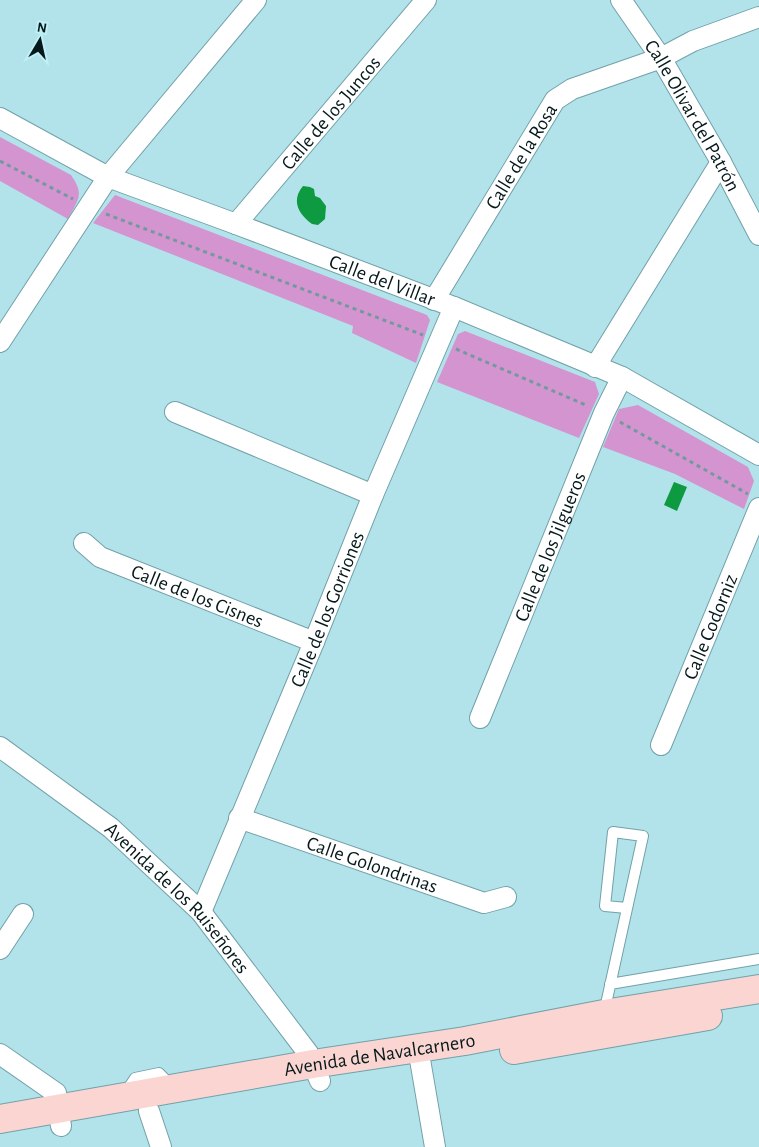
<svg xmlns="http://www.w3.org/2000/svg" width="759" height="1147" viewBox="0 0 759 1147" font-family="'Alegreya Sans',sans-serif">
<rect width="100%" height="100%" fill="#b2e3eb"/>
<!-- green -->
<path fill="#d494d0" d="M0,137L71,175C85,195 78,199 68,219L0,181Z
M115,195L427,315L430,320L416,363L352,333L353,326L93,223Z
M465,331L595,382L599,394L579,438L437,382L458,334Z
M638,405L748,467L754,481L744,509L675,474L603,447L619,409Z"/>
<!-- water -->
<path fill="#0d9a40" d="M303,186L310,187L314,189L315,196L320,198L326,206L325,219L318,225L312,224C298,214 291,200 303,186Z
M674,482L687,487L677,511L664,505Z"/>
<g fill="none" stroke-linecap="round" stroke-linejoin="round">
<defs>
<path id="lane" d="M610,984L759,959
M604,1013L643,836L613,832L605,906L627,908
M125,1093L135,1078L159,1073L172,1086"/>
<g id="street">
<path id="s1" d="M621,0L661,58L721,162L759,235"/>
<path id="s2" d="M0,118L108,177L236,224L454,307L622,377L759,455"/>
<path id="s3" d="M236,224L426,0"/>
<path id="s4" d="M434,300L555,100L572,89L661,58L693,41L759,17"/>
<path d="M0,342L108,177L256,0"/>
<path d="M595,367L721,162"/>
<path d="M175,412L373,495"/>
<path id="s5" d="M84,543L100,557L314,642"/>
<path id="s6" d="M480,718L604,413L622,377"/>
<path id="s7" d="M661,745L759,508"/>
<path id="s8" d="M0,747L111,828L201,912L308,1053L320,1081"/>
<path id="s9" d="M239,818L484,903L506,897"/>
<path id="s10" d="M201,912L314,642L373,495L454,307"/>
<path d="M0,949L23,914"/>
<path d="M418,1048L435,1147"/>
<path d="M0,1054L56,1093L61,1126"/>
<path d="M149,1111L161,1147"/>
</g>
<g id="secondary">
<path d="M514,1050L708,1016"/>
<path id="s11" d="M0,1119L313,1064L465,1041L604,1014L759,989"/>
</g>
</defs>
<!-- lane casing -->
<use href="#lane" stroke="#72a1a8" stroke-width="12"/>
<!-- street casing -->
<use href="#street" stroke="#72a1a8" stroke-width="22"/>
<!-- secondary casing -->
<use href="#secondary" stroke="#72a1a8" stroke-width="30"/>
<!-- path -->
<path stroke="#73999f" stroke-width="3" stroke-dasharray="4 4" stroke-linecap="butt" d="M0,161L73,199
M106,214L423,335
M456,349L588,406
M620,422L748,494"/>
<!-- lane -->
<use href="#lane" stroke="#fff" stroke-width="10"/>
<!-- street -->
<use href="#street" stroke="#fff" stroke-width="20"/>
<!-- secondary -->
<use href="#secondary" stroke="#fad5d1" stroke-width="28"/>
</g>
<g text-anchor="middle" stroke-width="4.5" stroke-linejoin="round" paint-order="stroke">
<!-- street labels -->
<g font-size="20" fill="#05181a" stroke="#bff0f8">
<text dy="7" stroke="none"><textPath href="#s3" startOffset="146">Calle de los Juncos</textPath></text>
<text dy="7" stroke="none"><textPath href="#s1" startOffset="136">Calle Olivar del Patrón</textPath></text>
<text dy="7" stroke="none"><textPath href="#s4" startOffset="168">Calle de la Rosa</textPath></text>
<text dy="7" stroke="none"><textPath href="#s2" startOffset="416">Calle del Villar</textPath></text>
<text dy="7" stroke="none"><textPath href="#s6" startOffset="185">Calle de los Jilgueros</textPath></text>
<text dy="7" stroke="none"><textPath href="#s5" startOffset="126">Calle de los Cisnes</textPath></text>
<text dy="7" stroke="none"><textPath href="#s10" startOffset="328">Calle de los Gorriones</textPath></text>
<text dy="7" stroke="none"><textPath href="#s7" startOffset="128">Calle Codorniz</textPath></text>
<text dy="7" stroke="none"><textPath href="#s9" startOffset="141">Calle Golondrinas</textPath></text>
<text dy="7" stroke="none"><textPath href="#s8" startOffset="234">Avenida de los Ruiseñores</textPath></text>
<text dy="7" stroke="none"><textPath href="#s11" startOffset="385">Avenida de Navalcarnero</textPath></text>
</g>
</g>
<!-- north arrow -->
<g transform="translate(40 40) rotate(9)" stroke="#bff0f8" stroke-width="4" paint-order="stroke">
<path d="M0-4L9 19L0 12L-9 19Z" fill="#05181a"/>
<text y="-8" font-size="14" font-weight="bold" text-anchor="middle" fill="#05181a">N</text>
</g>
</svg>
